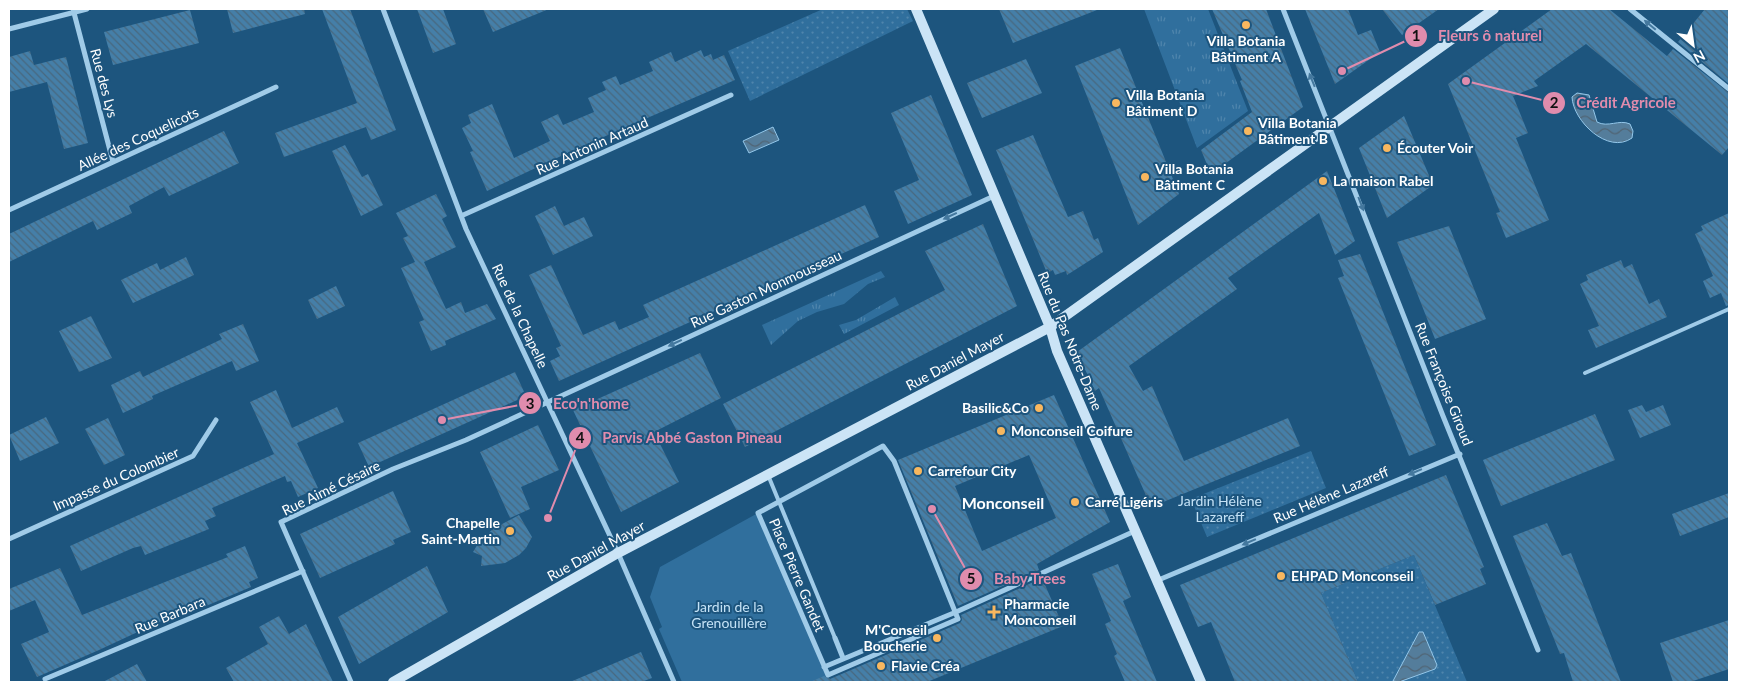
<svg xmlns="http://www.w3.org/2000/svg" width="1738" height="691" viewBox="0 0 1738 691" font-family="Lato,sans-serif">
<defs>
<pattern id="grass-tufts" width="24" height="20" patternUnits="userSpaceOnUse" patternTransform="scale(1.25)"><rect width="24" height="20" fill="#306f9d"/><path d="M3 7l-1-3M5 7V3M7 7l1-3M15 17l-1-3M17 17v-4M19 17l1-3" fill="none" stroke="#4f85ac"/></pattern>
<pattern id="garden-dots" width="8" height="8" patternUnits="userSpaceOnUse" patternTransform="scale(1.25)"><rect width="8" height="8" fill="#306f9d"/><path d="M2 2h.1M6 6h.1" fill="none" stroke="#4f85ac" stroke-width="1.8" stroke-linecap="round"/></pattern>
<pattern id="water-waves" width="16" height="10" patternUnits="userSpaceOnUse" patternTransform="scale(1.25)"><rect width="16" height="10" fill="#547d9b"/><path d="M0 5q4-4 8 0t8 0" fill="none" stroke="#506474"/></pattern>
<pattern id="building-back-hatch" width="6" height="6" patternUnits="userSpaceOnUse" patternTransform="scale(1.25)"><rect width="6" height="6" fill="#457fa8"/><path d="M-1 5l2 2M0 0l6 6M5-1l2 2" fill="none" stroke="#48687f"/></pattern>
</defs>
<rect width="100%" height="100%" fill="#1d557e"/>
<!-- grass -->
<path fill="url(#grass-tufts)" d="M1144,9H1208L1248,111L1197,148Z
M881,271L885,277L868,284L844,304L817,312L798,321L771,345L762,325Z
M895,297L899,305L844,334L839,325L856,320Z"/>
<!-- park -->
<path fill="#306f9d" d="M758,513L831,682H682L659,629L662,627L650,597L660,567Z"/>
<!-- garden -->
<path fill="url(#garden-dots)" d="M823,9H907L913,21L750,101L728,51Z
M1311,451L1326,488L1207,537L1191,499Z
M1414,555L1467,682H1358L1321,593Z"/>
<!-- water -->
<path fill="url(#water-waves)" stroke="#93c7ea" d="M1577,93L1589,95L1597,122C1608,128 1619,119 1630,124L1633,131L1632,138C1608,155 1573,121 1572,97Z
M773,127L779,140L749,153L743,141Z
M1419,632H1423L1437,665L1435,669L1399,682L1393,681Z"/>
<!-- building -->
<path fill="url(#building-back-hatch)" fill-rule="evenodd" d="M227,9H304L305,14L233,33Z
M322,9H350L396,130L371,140L366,127L284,157L275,133L357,103Z
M417,9H443L456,44L433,53Z
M483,9H549L493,32Z
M999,9H1096L1097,10L1013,43Z
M1212,9H1266L1303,107L1211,174L1201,150L1252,112L1240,81L1242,80Z
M1305,9H1348L1358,35L1371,30L1380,52L1335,84Z
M1382,9H1439L1402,35Z
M1552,9H1609L1667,56L1673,49L1729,93V147L1722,155L1586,44L1534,81L1538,86L1513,96L1528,133L1516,138L1549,220L1506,238L1496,213L1500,212L1448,84Z
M1705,9H1729V84L1678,42Z
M190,10L199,43L113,65L104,32Z
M1120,48L1179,194L1138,225L1075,66Z
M701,50L704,57L711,54L713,60L724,55L735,80L578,148L487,191L470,152L473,151L462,128L471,123L468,115L492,104L514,158L550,141L541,122L558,114L563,125L594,112L588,98L606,90L602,82L616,76L620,85L653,71L649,62L671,52L675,62Z
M30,51L34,65L66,57L88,143L64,149L47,82L9,92V57Z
M1026,59L1042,93L982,118L967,83Z
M931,95L972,195L908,224L894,191L919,180L891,113Z
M1404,116L1433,185L1387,218L1359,148Z
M224,131L239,163L169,196L164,187L129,206L132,213L97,230L93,221L9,262V234Z
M1033,135L1068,217L1083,211L1094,240L1098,238L1103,252L1067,275L1066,271L1055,275L1053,270L1047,273L996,150Z
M345,145L362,177L368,174L383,205L361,216L332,151Z
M1327,171L1355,241L1335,255L1319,213L1228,278L1237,289L1129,366L1143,391L1152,386L1184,461L1288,418L1300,446L1151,507L1099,388L1095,391L1077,352Z
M436,194L447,216L442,219L456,247L424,262L446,309L461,302L465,313L487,304L496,319L445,341L446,345L431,351L419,322L424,320L401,268L415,262L403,238L408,236L396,213Z
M865,205L879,237L559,381L550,361L560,356L556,348L561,346L529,275L551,265L583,335L615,321L619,330L649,317L643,305Z
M555,206L564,226L584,217L593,236L553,255L535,216Z
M1729,213V305L1726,306L1721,293L1710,298L1703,281L1713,276L1695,234L1703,230L1701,226Z
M983,224L1017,306L745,447L723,404L945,290L925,251Z
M1449,226L1486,319L1435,339L1397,242Z
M1360,254L1436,445L1409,456L1338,278L1344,276L1338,260Z
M186,257L194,275L133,303L121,280L157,263L160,270Z
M1621,260L1624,268L1632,264L1649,304L1659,299L1667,317L1596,348L1588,330L1599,326L1580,284L1588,280L1586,275Z
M336,286L345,306L317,319L308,300Z
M91,316L112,358L79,372L59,331Z
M243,324L259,361L236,371L232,361L152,396L153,399L123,413L111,385L140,371L143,377L222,339L219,334Z
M700,353L721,398L654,432L679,482L621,512L573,410Z
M515,372L526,396L369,467L358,443Z
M276,390L292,428L337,407L344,422L297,443L318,488L298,497L291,481L287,482L285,476L212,508L216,516L205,521L209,529L145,555L141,546L133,548L81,571L70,546L274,454L250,402Z
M1054,395L1110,522L1037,564L1039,570L958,606L898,460ZM1029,455L1056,518L982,551L955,486Z
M1642,405L1646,412L1663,405L1671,425L1640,438L1628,410Z
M1595,414L1615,460L1501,506L1483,460Z
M46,417L59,443L20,461L9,435Z
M108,418L125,455L104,465L85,429Z
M538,425L559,470L521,487L530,509L510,518L480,452Z
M1446,475L1484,567L1480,569L1486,584L1435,605L1414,555L1321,593L1358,682H1235L1211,622L1198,627L1180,585Z
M393,491L411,532L393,540L395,544L320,578L300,534Z
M1729,493V517L1680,536L1672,514Z
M519,515L532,537L526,548L519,555L505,563L481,566L482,556L473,552L479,542L493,529Z
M1547,523L1562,556L1571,553L1621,682H1573L1564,653L1560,654L1513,536Z
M245,546L258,578L249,582L251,587L187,614L185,610L99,650L37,677L21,644L49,632L35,600L9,611V589L60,568L82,615L228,557L226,554Z
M1118,564L1131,597L1123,601L1157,682H1125L1114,656L1117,654L1105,624L1111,621L1092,574Z
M427,566L448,612L359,664L338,617Z
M1042,578L1063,626L927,682H810L824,676L830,679L960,623L962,620L961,615Z
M279,616L289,634L306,624L333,682H234L226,668L268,644L259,627Z
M1729,620V669L1690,682H1673L1660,643Z
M641,652L652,678L641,682H570Z
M137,664L147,682H103Z"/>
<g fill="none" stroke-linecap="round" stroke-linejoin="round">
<!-- lane -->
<path stroke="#a0cbe8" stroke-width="4" d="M1585,373L1729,309
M768,475L835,638"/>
<!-- street -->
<path stroke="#a0cbe8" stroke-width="5" d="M73,9L113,162
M383,9L466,229L618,553L674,682
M1283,9L1443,416L1538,650
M1630,9L1729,89
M9,29L87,9
M9,210L276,87
M461,216L731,95
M883,446L894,461L958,619L828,675L758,513Z
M9,539L193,456L216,420
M1156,581L1460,454
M835,638L843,658
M824,667L956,612L1135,531
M45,679L303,571
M351,682L281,522L393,469L466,440L994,196"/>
<!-- secondary -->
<path stroke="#cbe4f6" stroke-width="10" d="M916,9L1050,327L1057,351L1201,682
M393,682L618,553L1050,327L1494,9"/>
</g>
<!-- one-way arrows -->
<defs><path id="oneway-solid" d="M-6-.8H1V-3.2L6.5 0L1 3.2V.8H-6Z" transform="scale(1.25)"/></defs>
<g fill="#44789e">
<use href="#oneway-solid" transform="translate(1650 25) rotate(-140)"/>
<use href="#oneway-solid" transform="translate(1312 80) rotate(-112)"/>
<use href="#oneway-solid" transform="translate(1361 204) rotate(69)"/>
<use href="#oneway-solid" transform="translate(950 216) rotate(155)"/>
<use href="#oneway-solid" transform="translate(675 343) rotate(155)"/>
<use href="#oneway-solid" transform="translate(1415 472) rotate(157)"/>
<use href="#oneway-solid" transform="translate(1249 542) rotate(157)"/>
</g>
<!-- markers -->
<g fill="#f8b75f" stroke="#1d557e" stroke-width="2">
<circle cx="1246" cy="25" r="5"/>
<circle cx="1116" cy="103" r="5"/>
<circle cx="1248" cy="131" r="5"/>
<circle cx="1387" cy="148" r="5"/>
<circle cx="1145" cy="177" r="5"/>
<circle cx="1323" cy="181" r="5"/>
<circle cx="1039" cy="408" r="5"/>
<circle cx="1001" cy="431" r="5"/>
<circle cx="918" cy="471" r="5"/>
<circle cx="1075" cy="502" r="5"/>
<circle cx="510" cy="531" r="5"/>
<circle cx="1281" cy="576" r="5"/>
<path d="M991.5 604.5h5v5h5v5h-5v5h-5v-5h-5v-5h5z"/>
<circle cx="937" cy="638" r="5"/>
<circle cx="881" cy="666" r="5"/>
</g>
<g text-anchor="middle" stroke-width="4" stroke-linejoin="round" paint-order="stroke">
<!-- poi labels -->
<g font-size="14" font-weight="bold" fill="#fff" stroke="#1d557e" text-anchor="start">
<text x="1246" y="46" text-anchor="middle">Villa Botania<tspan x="1246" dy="16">Bâtiment A</tspan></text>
<text x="1126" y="100">Villa Botania<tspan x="1126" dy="16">Bâtiment D</tspan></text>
<text x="1258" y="128">Villa Botania<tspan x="1258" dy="16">Bâtiment B</tspan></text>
<text x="1397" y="153">Écouter Voir</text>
<text x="1155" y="174">Villa Botania<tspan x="1155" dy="16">Bâtiment C</tspan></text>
<text x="1333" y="186">La maison Rabel</text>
<text x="1029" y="413" text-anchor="end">Basilic&amp;Co</text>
<text x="1011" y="436">Monconseil Coifure</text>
<text x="928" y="476">Carrefour City</text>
<text x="1085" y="507">Carré Ligéris</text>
<text x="500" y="528" text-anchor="end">Chapelle<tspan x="500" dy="16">Saint-Martin</tspan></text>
<text x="1291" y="581">EHPAD Monconseil</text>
<text x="1004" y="609">Pharmacie<tspan x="1004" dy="16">Monconseil</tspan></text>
<text x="927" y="635" text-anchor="end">M'Conseil<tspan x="927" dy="16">Boucherie</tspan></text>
<text x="891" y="671">Flavie Créa</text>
</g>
<!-- street labels -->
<g font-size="14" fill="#fff" stroke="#1d557e">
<text transform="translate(104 83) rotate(75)" y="5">Rue des Lys</text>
<text transform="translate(138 139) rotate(-25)" y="5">Allée des Coquelicots</text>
<text transform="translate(592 146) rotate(-24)" y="5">Rue Antonin Artaud</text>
<text transform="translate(766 289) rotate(-25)" y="5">Rue Gaston Monmousseau</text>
<text transform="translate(520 316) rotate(65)" y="5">Rue de la Chapelle</text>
<text transform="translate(1070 341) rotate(68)" y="5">Rue du Pas Notre-Dame</text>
<text transform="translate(955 361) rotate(-28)" y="5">Rue Daniel Mayer</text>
<text transform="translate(1444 384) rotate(68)" y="5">Rue Françoise Giroud</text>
<text transform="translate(116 479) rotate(-24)" y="5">Impasse du Colombier</text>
<text transform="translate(331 488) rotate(-26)" y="5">Rue Aimé Césaire</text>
<text transform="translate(1331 495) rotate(-23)" y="5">Rue Hélène Lazareff</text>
<text transform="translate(596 551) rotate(-29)" y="5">Rue Daniel Mayer</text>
<text transform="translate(797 575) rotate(67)" y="5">Place Pierre Gandet</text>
<text transform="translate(170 615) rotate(-23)" y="5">Rue Barbara</text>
</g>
<!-- park labels -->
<g font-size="14" fill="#c4e2f6" stroke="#1d557e">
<text x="1220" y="506">Jardin Hélène<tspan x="1220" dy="16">Lazareff</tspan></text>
<text x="729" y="612">Jardin de la<tspan x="729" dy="16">Grenouillère</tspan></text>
</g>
<!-- quarter labels -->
<g font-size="16" font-weight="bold" fill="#fff" stroke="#1d557e">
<text x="1003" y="509">Monconseil</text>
</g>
</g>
<!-- callouts -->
<path fill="none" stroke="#e08cad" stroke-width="2" d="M1342 71L1416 36M1466 81L1554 103M442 420L530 403M548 518L580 438M932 509L971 579"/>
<g fill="#e08cad" stroke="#1d557e" stroke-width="2">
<circle cx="1342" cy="71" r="5"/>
<circle cx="1466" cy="81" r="5"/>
<circle cx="442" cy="420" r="5"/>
<circle cx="548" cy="518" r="5"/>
<circle cx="932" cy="509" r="5"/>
<circle cx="1416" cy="36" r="12"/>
<circle cx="1554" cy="103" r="12"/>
<circle cx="530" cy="403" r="12"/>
<circle cx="580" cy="438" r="12"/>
<circle cx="971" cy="579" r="12"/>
</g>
<g font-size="15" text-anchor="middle" font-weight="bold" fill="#111">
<text x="1416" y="41">1</text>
<text x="1554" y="108">2</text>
<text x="530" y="409">3</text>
<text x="580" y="443">4</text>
<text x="971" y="584">5</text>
</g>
<g font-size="15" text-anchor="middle" font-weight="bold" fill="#e08cad" stroke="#1d557e" stroke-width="4" stroke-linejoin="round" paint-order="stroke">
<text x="1490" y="41">Fleurs ô naturel</text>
<text x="1626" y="108">Crédit Agricole</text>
<text x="591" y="409">Eco'n'home</text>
<text x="692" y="443">Parvis Abbé Gaston Pineau</text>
<text x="1030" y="584">Baby Trees</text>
</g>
<!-- border -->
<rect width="1738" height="691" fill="none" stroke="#ffffff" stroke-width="20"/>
<!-- north arrow -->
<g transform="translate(1693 45) rotate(151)" stroke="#1d557e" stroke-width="4" paint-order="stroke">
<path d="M0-4L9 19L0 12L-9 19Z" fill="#ffffff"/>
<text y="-8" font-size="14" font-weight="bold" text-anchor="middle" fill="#ffffff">N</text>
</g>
</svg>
